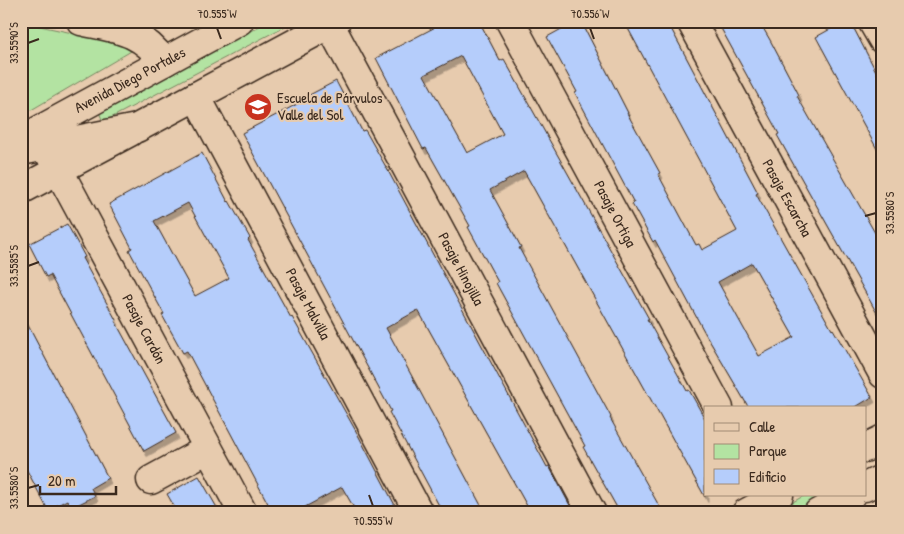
<svg xmlns="http://www.w3.org/2000/svg" width="904" height="534" viewBox="0 0 904 534" font-family="'Patrick Hand',sans-serif">
<defs>
<filter id="shadow"><feDropShadow dx="3" dy="5.5" stdDeviation="0" flood-color="#0004"/></filter>
</defs>
<rect width="100%" height="100%" fill="#e7cbae"/>
<filter id="ink" filterUnits="userSpaceOnUse"><feTurbulence type="fractalNoise" baseFrequency=".02" numOctaves="2"/><feDisplacementMap in="SourceGraphic" scale="10" xChannelSelector="R" yChannelSelector="G"/><feConvolveMatrix kernelMatrix="1 2 1 2 8 2 1 2 1" color-interpolation-filters="sRGB"/></filter>
<g filter="url(#ink)">
<!-- green -->
<path fill="#b3e3a2" stroke="#778660" d="M269,21H295L103,122L99,112Z
M21,22L138,47L21,116Z
M805,495H828L795,513H774Z"/>
<!-- building -->
<path fill="#b5cdfb" stroke="#3b2a1e" fill-rule="evenodd" filter="url(#shadow)" d="M447,21H479L500,61L504,59L649,319H647L687,391L689,390L705,419V497L524,171L490,190L521,247L519,248L611,417L610,418L663,513H620L583,447L585,446L496,283L498,282L468,227L470,226L426,148L423,149L376,58ZM461,56L503,134L467,153L424,75Z
M576,21H581L628,113H627L660,173L658,174L696,245L699,244L702,250L737,231L624,21H667L758,193L756,194L832,330L833,329L872,397L854,408H749L705,333L655,240L653,242L632,204L634,203L575,93L577,92L547,37ZM752,263L794,337L759,356L718,282Z
M717,21H759L770,40L799,95L797,96L883,247V324L777,135L779,134Z
M845,21H850L883,85V160L816,37Z
M336,81L362,131L365,130L386,167L547,467L549,466L574,513H531L418,310L386,328L485,513H443L389,412L391,411L242,133L299,103L298,101Z
M202,153L228,202L229,201L250,238L248,240L291,318L292,317L357,433L399,513H357L342,487L294,513H273L187,351L183,353L162,315L164,314L129,250L132,248L109,204ZM188,203L229,278L195,296L154,221Z
M67,224L85,257L82,258L116,320L115,321L176,433L144,451L50,275L46,277L29,244Z
M21,312L108,478L91,488L95,496L71,508L67,500L48,510L21,459Z
M199,476L220,513H178L167,494Z"/>
<g fill="none" stroke-linecap="round" stroke-linejoin="round">
<defs>
<path id="street" d="M81,21C117,29 141,30 164,62
M510,21L719,408
M691,21L883,374
M872,21L883,40
M330,25L592,513
M196,96L419,513
M45,145L243,513
M21,190L130,132
M865,448L883,439
M151,480L208,449
M865,487L883,478
M746,513L779,495
M818,513L851,495"/>
<path id="secondary" d="M21,140L239,21
M21,151L137,128L336,21"/>
</defs>
<!-- street casing -->
<use href="#street" stroke="#3b2a1e" stroke-width="31"/>
<!-- secondary casing -->
<use href="#secondary" stroke="#3b2a1e" stroke-width="31"/>
<!-- street -->
<use href="#street" stroke="#e7cbae" stroke-width="28"/>
<!-- secondary -->
<use href="#secondary" stroke="#e7cbae" stroke-width="28"/>
</g>
</g>
<!-- ticks -->
<path fill="none" stroke="#3b2a1e" stroke-width="2" d="M217,28L221,39M590,28L594,39M28,43L39,39M865,216L876,213M28,266L39,262M28,488L39,485M369,495L373,506"/>
<!-- icons -->
<defs>
<symbol id="school-disc" viewBox="-11 -11 22 22"><circle r="9.5" fill="#c8321e" stroke="#e7cbae"/><path d="M0-5L7-2L0 1L-7-2ZM-4 1L0 2.5L4 1V4Q0 6-4 4Z" fill="#fff"/></symbol>
</defs>
<g fill-rule="evenodd">
<use href="#school-disc" x="242" y="91" width="32" height="32"/>
</g>
<g text-anchor="middle" stroke-width="4" stroke-linejoin="round" paint-order="stroke">
<!-- street labels -->
<g font-size="15" fill="#3b2a1e" stroke="#e7cbae">
<text transform="translate(130 80) rotate(-28)" y="5">Avenida Diego Portales</text>
<text transform="translate(787 198) rotate(61)" y="5">Pasaje Escarcha</text>
<text transform="translate(615 214) rotate(62)" y="5">Pasaje Ortiga</text>
<text transform="translate(461 269) rotate(62)" y="5">Pasaje Hinojilla</text>
<text transform="translate(308 304) rotate(62)" y="5">Pasaje Malvilla</text>
<text transform="translate(144 329) rotate(62)" y="5">Pasaje Cardón</text>
</g>
<!-- poi labels -->
<g font-size="15" fill="#3b2a1e" stroke="#e7cbae" text-anchor="start">
<text x="277" y="103">Escuela de Párvulos<tspan x="277" dy="17">Valle del Sol</tspan></text>
</g>
</g>
<!-- margin -->
<rect width="904" height="534" fill="none" stroke="#e7cbae" stroke-width="55"/>
<!-- legend -->
<rect x="704" y="406" width="162" height="90" fill="#e7cbae" stroke="#a28b74"/>
<rect x="714" y="423" width="25" height="8" fill="#e7cbae" stroke="#a28b74"/>
<text x="749" y="432" font-size="15" fill="#3b2a1e">Calle</text>
<rect x="714" y="444" width="25" height="15" fill="#b3e3a2" stroke="#a28b74"/>
<text x="749" y="456" font-size="15" fill="#3b2a1e">Parque</text>
<rect x="714" y="469" width="25" height="15" fill="#b5cdfb" stroke="#a28b74"/>
<text x="749" y="482" font-size="15" fill="#3b2a1e">Edificio</text>
<!-- scale -->
<path d="M40 486v8h76v-8" fill="none" stroke="#3b2a1e" stroke-width="2.5"/>
<text x="48" y="486" font-size="15" fill="#3b2a1e" stroke="#e7cbae" stroke-width="4" paint-order="stroke">20 m</text>
<rect x="28" y="28" width="848" height="478" fill="none" stroke="#3b2a1e" stroke-width="2"/>
<g font-size="12" text-anchor="middle" fill="#3b2a1e">
<text x="217" y="18">70.555°W</text>
<text x="590" y="18">70.556°W</text>
<text transform="translate(14 43) rotate(-90)" y="4">33.5590°S</text>
<text transform="translate(890 213) rotate(-90)" y="4">33.5580°S</text>
<text transform="translate(14 266) rotate(-90)" y="4">33.5585°S</text>
<text transform="translate(14 488) rotate(-90)" y="4">33.5580°S</text>
<text x="373" y="525">70.555°W</text>
</g>
</svg>
